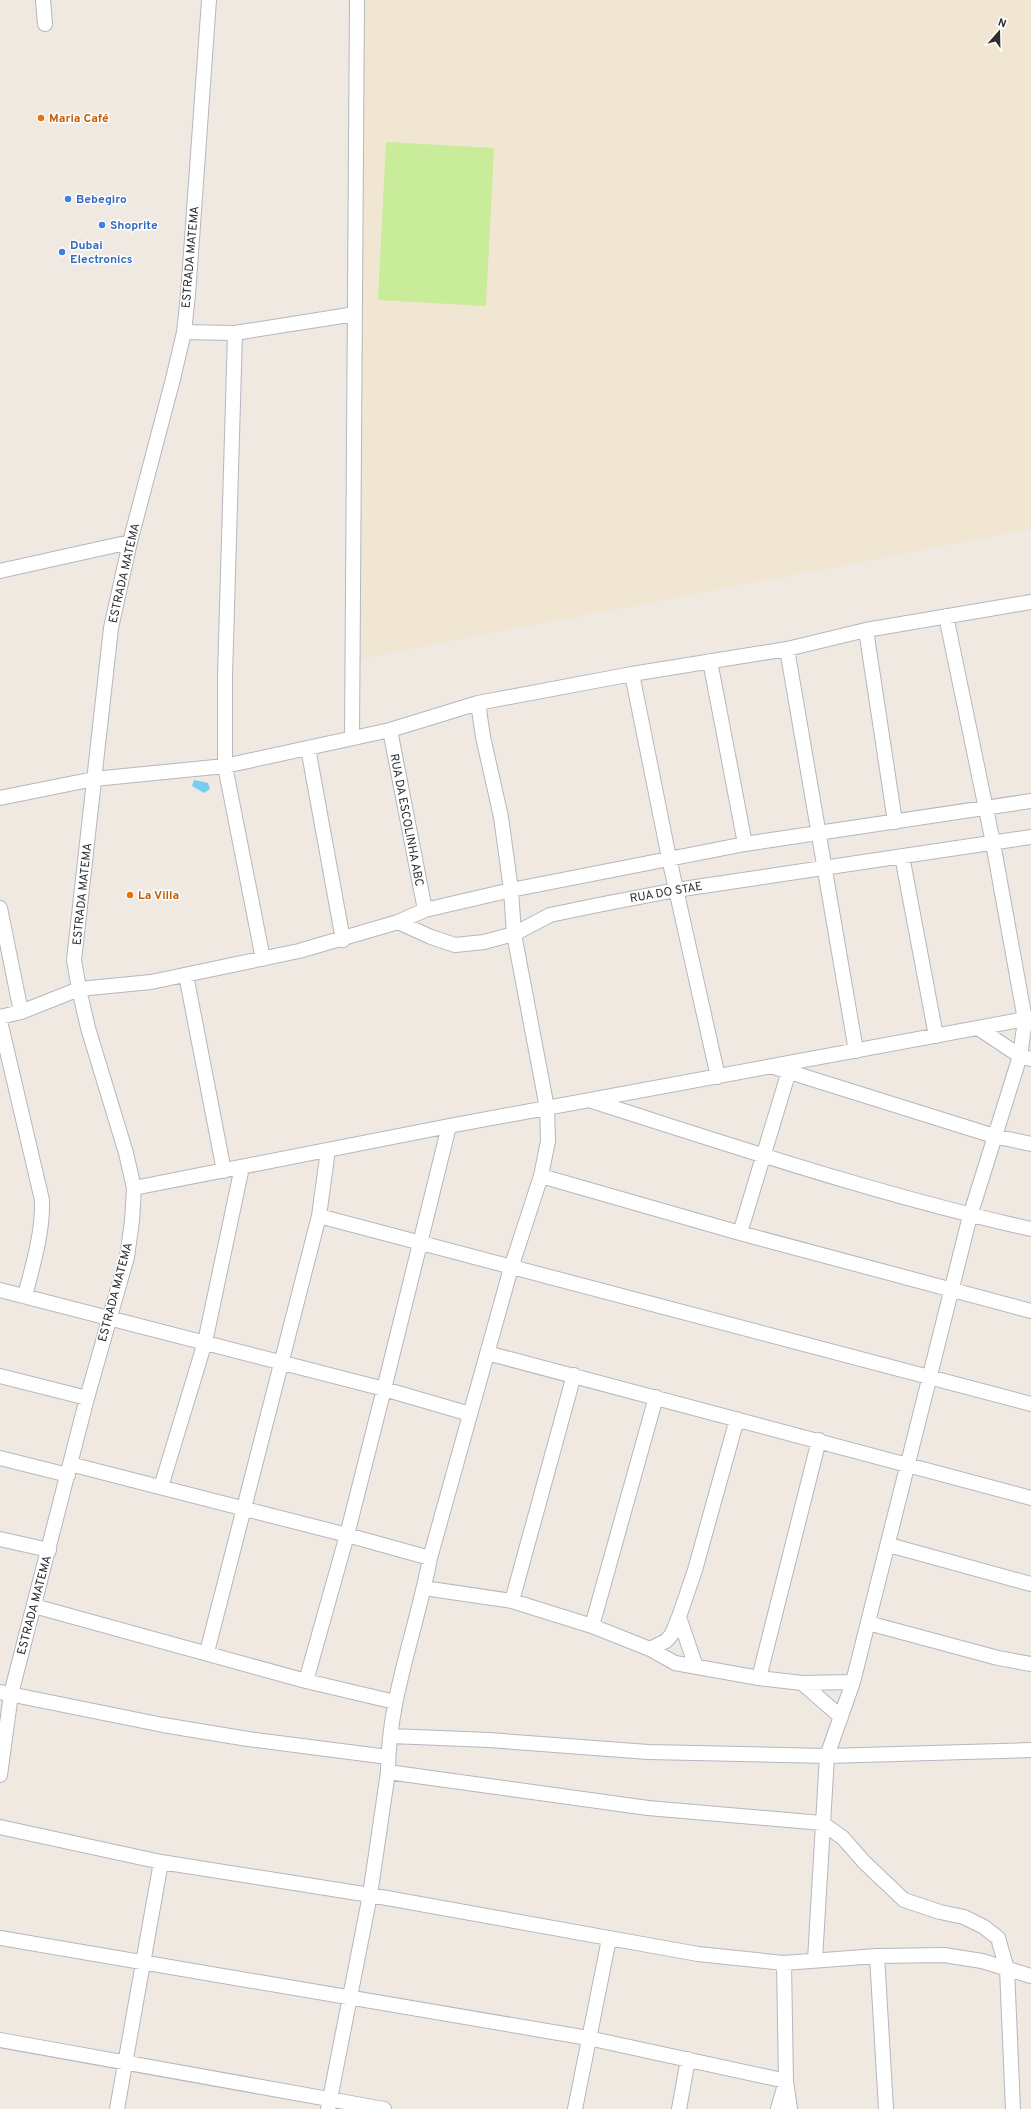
<svg xmlns="http://www.w3.org/2000/svg" width="1031" height="2109" viewBox="0 0 1031 2109" font-family="Overpass,sans-serif">
<defs>
<pattern id="water-ripples" width="26" height="14" patternUnits="userSpaceOnUse"><rect width="26" height="14" fill="#75cff0"/><path d="M2 4q2-2 4 0t4 0M15 11q2-2 4 0t4 0" fill="none" stroke="#66b2ce"/></pattern>
</defs>
<rect width="100%" height="100%" fill="#efe9e1"/>
<!-- education -->
<path fill="#f0e6d1" d="M363,0H1031V529L357,659Z"/>
<!-- pitch -->
<path fill="#c9ec9a" d="M386,142L494,148L486,306L378,300Z"/>
<!-- water -->
<path fill="url(#water-ripples)" d="M194,780L208,783L210,789L204,793L192,786Z"/>
<g fill="none" stroke-linecap="round" stroke-linejoin="round">
<defs>
<path id="minor" d="M43,0L45,24
M184,332L235,333L225,676V766L263,959
M235,333L355,314
M0,571L130,542
M866,630L895,822
M787,649L856,1051
M710,661L745,844
M632,674L669,858L718,1077
M390,730L425,910
M352,738L357,0
M308,748L343,940
M0,798L94,779L225,766L390,730L478,703L632,674L787,649L866,630L1031,602
M902,856L936,1036
M0,908L21,1012
M398,922L431,937L455,945L484,942L514,934L550,915L598,905L676,890L1031,837
M186,975L224,1171
M0,1017L21,1012L79,989L151,982L299,951L398,922L425,910L511,890L745,844L1031,801
M0,1021L42,1200C43,1233 33,1264 25,1296
M978,1028L1020,1056L1031,1059
M777,1068L994,1136L1031,1144
M592,1101C737,1147 882,1196 1031,1229
M541,1176L740,1233L1031,1311
M134,1188L449,1126L1031,1018
M319,1216L1031,1404
M740,1233L789,1071
M0,1290L384,1389L470,1414
M487,1353L1031,1498
M0,1376L87,1398
M0,1458L68,1475
M70,1464L347,1535L430,1558
M161,1487L205,1342L242,1167
M0,1539L49,1550
M889,1545L1031,1584
M424,1588L512,1601L592,1626L650,1649L675,1663L759,1678L802,1683L853,1682
M512,1601L574,1375
M34,1606L306,1681L395,1702
M679,1617L696,1667
M868,1623L998,1658L1031,1664
M592,1626L656,1397
M650,1649L666,1641L672,1634L679,1617L695,1570L737,1419
M207,1652L319,1216L328,1150
M759,1678L819,1440
M306,1681L347,1535L384,1389L449,1126
M802,1683L841,1717
M0,1692L163,1725L248,1739L388,1757
M391,1736L489,1740L648,1752L827,1756L1031,1750
M388,1772L648,1808L822,1823L843,1838L864,1862L904,1900L940,1912L964,1917L984,1927L998,1938L1007,1969L1013,2109
M0,1775L11,1694L87,1398L127,1257L132,1221L134,1188L126,1153L88,1028L79,989L74,960L111,628L130,542L173,379L184,332L188,295L209,0
M0,1827L161,1862L370,1895L698,1954L784,1963L877,1956L944,1955L982,1961L1031,1976
M0,1938L588,2038L786,2081L778,2109
M877,1956L886,2109
M815,1960L827,1756L853,1682L970,1216L1020,1056L1025,1020L993,843L946,616
M784,1963L786,2081L790,2109
M0,2040L384,2109
M117,2109L161,1862
M328,2109L370,1895L388,1772C388,1699 417,1629 430,1558L511,1268L541,1176L548,1141L547,1108L514,934L511,890L501,817L483,737L478,703
M575,2109L609,1939
M679,2109L688,2059"/>
</defs>
<!-- minor casing -->
<use href="#minor" stroke="#b4b7c1" stroke-width="16"/>
<!-- minor -->
<use href="#minor" stroke="#fff" stroke-width="14"/>
</g>
<!-- markers -->
<g fill="#e8710a" stroke="#fff" stroke-width="1.5">
<circle cx="41" cy="118" r="4"/>
<circle cx="130" cy="895" r="4"/>
</g>
<g fill="#3f7fe0" stroke="#fff" stroke-width="1.5">
<circle cx="68" cy="199" r="4"/>
<circle cx="102" cy="225" r="4"/>
<circle cx="62" cy="252" r="4"/>
</g>
<g text-anchor="middle" stroke-width="3" stroke-linejoin="round" paint-order="stroke">
<!-- food labels -->
<g font-size="12" font-weight="bold" fill="#c56008" stroke="#fff" text-anchor="start">
<text x="49" y="122">Maria Café</text>
<text x="138" y="899">La Villa</text>
</g>
<!-- shop labels -->
<g font-size="12" font-weight="bold" fill="#366cbe" stroke="#fff" text-anchor="start">
<text x="76" y="203">Bebegiro</text>
<text x="110" y="229">Shoprite</text>
<text x="70" y="249">Dubai<tspan x="70" dy="14">Electronics</tspan></text>
</g>
<!-- street labels -->
<g font-size="12" fill="#2e2e2e" stroke="#fff">
<text transform="translate(190 257) rotate(-85)" y="4">ESTRADA MATEMA</text>
<text transform="translate(124 573) rotate(-77)" y="4">ESTRADA MATEMA</text>
<text transform="translate(407 820) rotate(79)" y="4">RUA DA ESCOLINHA ABC</text>
<text transform="translate(666 892) rotate(-10)" y="4">RUA DO STAE</text>
<text transform="translate(82 894) rotate(-84)" y="4">ESTRADA MATEMA</text>
<text transform="translate(115 1292) rotate(-75)" y="4">ESTRADA MATEMA</text>
<text transform="translate(34 1605) rotate(-75)" y="4">ESTRADA MATEMA</text>
</g>
</g>
<!-- north arrow -->
<g transform="translate(999 32) rotate(20)" stroke="#ffffff" stroke-width="3" paint-order="stroke">
<path d="M0-3L7 15L0 10L-7 15Z" fill="#2e2e2e"/>
<text y="-6" font-size="11" font-weight="bold" text-anchor="middle" fill="#2e2e2e">N</text>
</g>
</svg>
